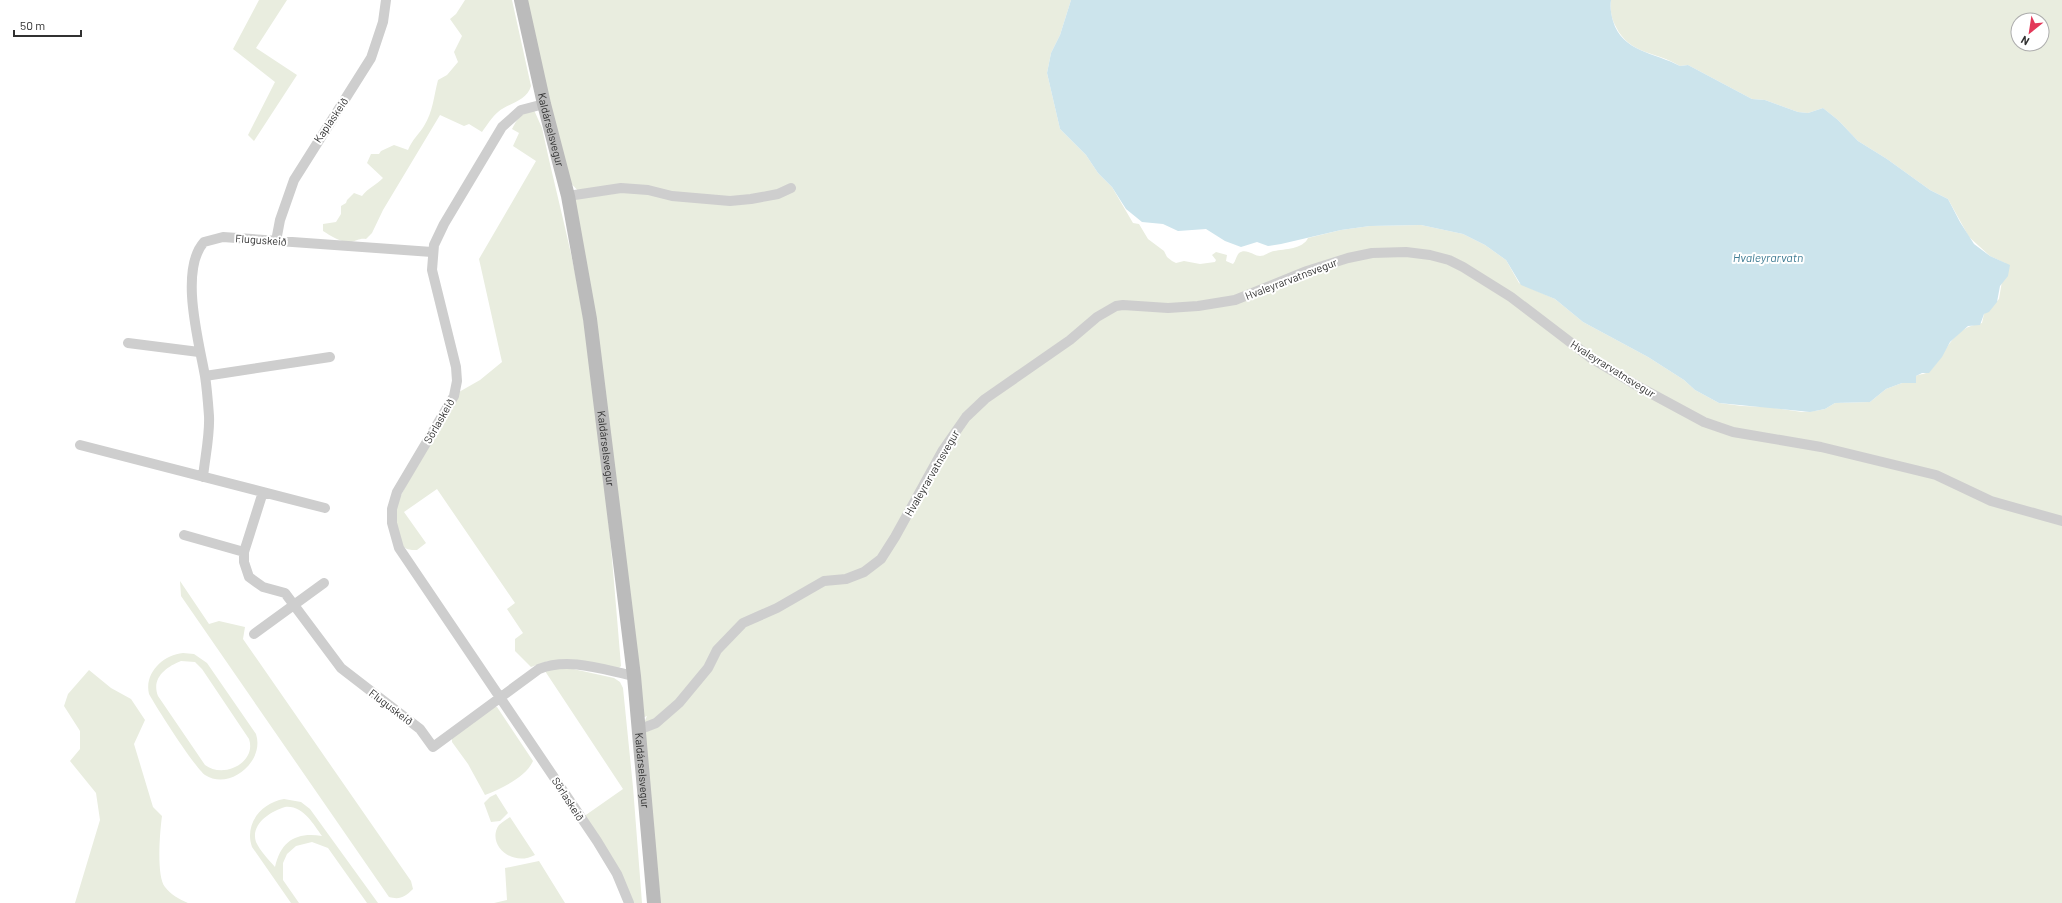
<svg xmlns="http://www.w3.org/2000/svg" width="2062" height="903" viewBox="0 0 2062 903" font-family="Barlow,sans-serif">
<rect width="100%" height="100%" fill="#fff"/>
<!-- green -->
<path fill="#e9eddf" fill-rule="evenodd" d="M259,0H287L256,48L297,75L254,141L248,135L275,82L233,49Z
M465,0H512L531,86C527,101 509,103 498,112C492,117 487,125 482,132L469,124L464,126L440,115L383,210L372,233L366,239C359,238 357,241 351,242C341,243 331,236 323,231V224L336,222L341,214V206L346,203L347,200L354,193L362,196C368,188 376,185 383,178L367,163L371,154H379L381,151L394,145L408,150C412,140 419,134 424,126C433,112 434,95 438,80L447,75L458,62L454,52L462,36L450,19L456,14Z
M521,0H1071L1060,35L1051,53L1047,73L1060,129L1086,155L1098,173L1112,187L1133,223L1139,224L1148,239L1164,251L1167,257L1172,261L1176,263L1184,261L1200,264L1215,262L1216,260L1212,255L1216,252L1227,255L1226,261L1233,264C1236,261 1236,256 1239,253C1246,248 1254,256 1260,256C1265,256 1269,252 1274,251C1285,249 1303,249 1308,238L1341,230L1370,226L1421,225L1463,234L1485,245L1506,260L1519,283L1555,299L1583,322L1648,357L1684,380L1695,390L1719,403L1742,406L1767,407L1802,412L1815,411L1825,409L1835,403L1870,402L1886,389L1902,383H1914L1916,376C1920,374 1927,374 1930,371C1948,351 1951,328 1982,323L1984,314L1999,299L2005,263L1990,256L1969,237L1948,199L1930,190L1887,159L1858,141L1838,120L1823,108L1808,113L1798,112L1765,100L1752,99L1688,65L1680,66C1656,51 1630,55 1616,27C1611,18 1610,10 1611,0H2062V903H651L638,736L647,716L642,718L572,201L584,197L563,175ZM2018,20H2042V44H2018Z
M534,110L542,128C554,185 570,242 580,299C601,421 611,544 621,666L616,671L548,661L531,667L515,651V639L523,633L507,609L515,603L437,489L404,512L426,543L417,550C414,550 410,550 407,549C393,542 396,516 397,503L452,396L480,380L502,362L479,259L536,161L513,146L519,133L512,129C517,119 522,112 534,110Z
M180,581L209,624L219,621L245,627L243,639L411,881L413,889C405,897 400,900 389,897L181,596Z
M183,653L194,654L207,663L256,734C265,761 230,791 205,775C195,768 156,707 149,694C144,673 163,655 183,653ZM181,661L195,662L202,669L249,739C257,763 223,779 205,765L158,696C151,678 166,667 181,661Z
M564,667L614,678L620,682L623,688L633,787L642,903H628L583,817L623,789L545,671Z
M89,670L111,688L131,699L145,720L134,744L153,807L162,816C160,831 156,876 165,887C171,895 179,899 188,903H75L100,820L96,793L70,761L80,749V731L64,706L68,694Z
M491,707H497L533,761C526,777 501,789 485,795L468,764L452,742V734Z
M496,794L508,813L500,821L491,822L484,803L490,797Z
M284,799L301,802L310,809L378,903H367L328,848L312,842L296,846L287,854L283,863V880L299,903H291L252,847C244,824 261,803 284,799ZM285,807C303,805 313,824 322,836C296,832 281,841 275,867C269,860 260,851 256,842C250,824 271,811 285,807Z
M510,817L535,855C511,868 486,843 499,825C502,822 506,820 510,817Z
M539,861L565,903H494L507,900L505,868Z"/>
<!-- water -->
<path fill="#cce4ec" d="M1071,0H1611C1610,8 1611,13 1613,21C1622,52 1656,53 1680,66L1688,65L1752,99L1765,100L1798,112L1808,113L1823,108L1838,120L1858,141L1887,159L1930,190L1948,199L1960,222L1974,244L1990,256L2010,265L2008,276L2000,286L1997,302L1989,312L1984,314L1980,325L1968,326L1950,342L1942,357L1929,373H1922L1916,376V383H1902L1886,389L1870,402L1835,403L1825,409L1810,412L1719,403L1695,390L1684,380L1648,357L1583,322L1555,299L1521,285L1506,260L1485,245L1463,234L1421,225L1370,226L1341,230L1281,244L1268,246L1257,242L1241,247L1225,241L1206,229L1178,231L1163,224L1142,222L1126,209L1112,187L1098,173L1086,155L1060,129L1047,73L1051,53L1060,35Z"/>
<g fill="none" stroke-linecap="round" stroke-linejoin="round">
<!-- street -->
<path stroke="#cecece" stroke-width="10" d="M544,104L521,110L502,127L444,224L434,245L432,270L456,367L457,381L454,396L397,492L392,509V523L399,548L597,841L617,874L629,903
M568,196L621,188L648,190L672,196L730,201L751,199L778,194L791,188
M276,241L280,220L294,180L371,58L383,22L386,0
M128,343L199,352
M205,376L330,357
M80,445L325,508
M203,477C205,457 210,435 209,416C208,402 207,389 205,376C199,342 179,270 204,242L223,237L432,252
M263,492L244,552V562L249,577L263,587L285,593L341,668L420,729L433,747L539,669C569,657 604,670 634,676
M184,535L244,552
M254,634L324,583
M638,730L656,723L679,703L708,668L717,650L743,623L777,608L824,581L846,579L864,572L881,559L895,537L943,450L966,417L985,399L1070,340L1097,317L1116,306L1123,305L1168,308L1198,306L1235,300L1307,271L1348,258L1372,253L1406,252L1430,255L1449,260L1463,267L1511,297L1591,358L1641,388L1704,422L1733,432L1821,447L1936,475L1991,501L2062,521"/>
<!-- secondary -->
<path stroke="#bbb" stroke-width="14" id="s1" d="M521,0L544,104L568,196L590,319L634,676L654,903"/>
</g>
<g text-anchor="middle" stroke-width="4" stroke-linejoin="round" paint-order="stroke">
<!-- street labels -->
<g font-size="11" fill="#313131" stroke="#fff">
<text transform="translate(331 120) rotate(-56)" y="4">Kaplaskeið</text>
<text dy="4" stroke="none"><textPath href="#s1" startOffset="133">Kaldárselsvegur</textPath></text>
<text transform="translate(261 240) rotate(4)" y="4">Fluguskeið</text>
<text transform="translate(1291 279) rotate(-21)" y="4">Hvaleyrarvatnsvegur</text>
<text transform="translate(1613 369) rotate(32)" y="4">Hvaleyrarvatnsvegur</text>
<text transform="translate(439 421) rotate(-60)" y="4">Sörlaskeið</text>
<text dy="4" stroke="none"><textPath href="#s1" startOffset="457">Kaldárselsvegur</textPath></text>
<text transform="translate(932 473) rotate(-60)" y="4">Hvaleyrarvatnsvegur</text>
<text transform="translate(391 707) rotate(37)" y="4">Fluguskeið</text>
<text dy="4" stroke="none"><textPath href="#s1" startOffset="781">Kaldárselsvegur</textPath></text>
<text transform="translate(568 799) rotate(57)" y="4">Sörlaskeið</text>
</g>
<!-- water labels -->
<g font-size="12" font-style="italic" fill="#3f7c93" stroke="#fff">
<text x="1768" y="262">Hvaleyrarvatn</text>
</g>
</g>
<!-- north arrow -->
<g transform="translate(2030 32) rotate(210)"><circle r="19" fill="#ffffff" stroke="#adadad"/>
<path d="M0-3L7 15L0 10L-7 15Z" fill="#e33859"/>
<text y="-6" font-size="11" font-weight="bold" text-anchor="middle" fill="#313131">N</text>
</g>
<!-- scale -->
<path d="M14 30v6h67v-6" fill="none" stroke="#313131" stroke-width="2"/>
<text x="20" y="30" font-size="12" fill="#313131" stroke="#ffffff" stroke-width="3" paint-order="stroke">50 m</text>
</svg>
